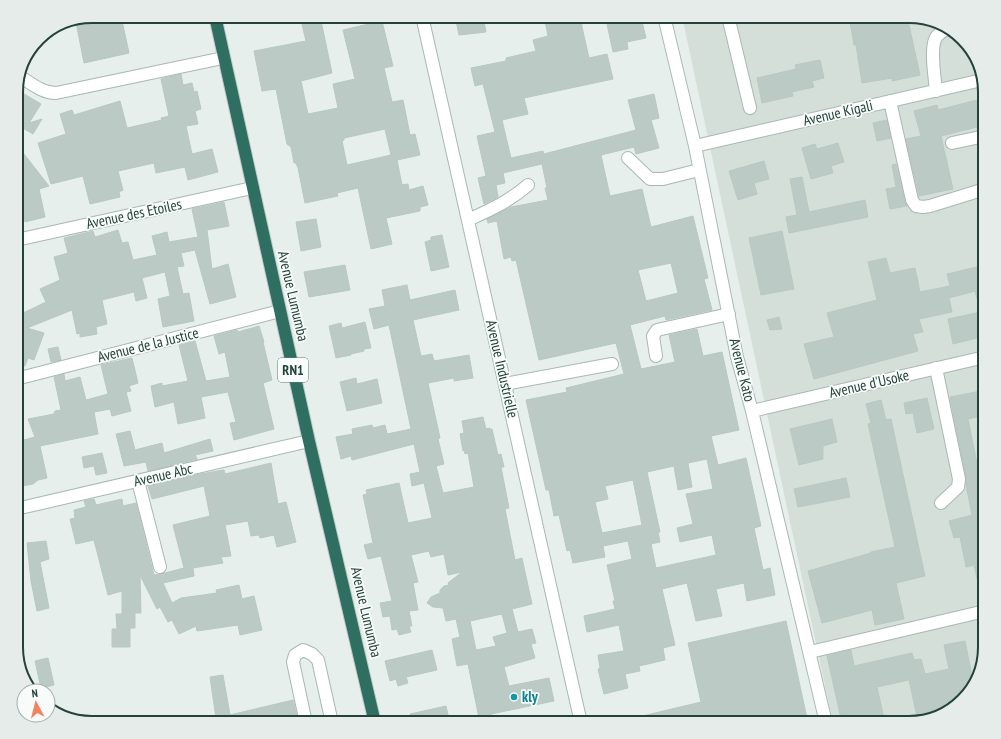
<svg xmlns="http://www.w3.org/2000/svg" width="1001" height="739" viewBox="0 0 1001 739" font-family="'PT Sans Narrow',sans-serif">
<rect width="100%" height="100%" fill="#e6efeb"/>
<!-- built -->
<path fill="#d4dfda" d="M682,16H909L955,32L977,58L985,92V647L969,693L942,715L909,723H833Z"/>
<!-- building -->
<path fill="#bbcac4" stroke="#b8c9c2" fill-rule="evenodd" d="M92,16H121L129,53L84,63L76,22Z
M300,16H320L332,73L301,81L308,114L338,108L333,84L355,79L343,30L382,21L393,66L384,68L392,102L403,100L410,135L415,134L420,155L397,160L402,185L408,184L409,190L423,186L428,205L420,207V211L386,218L392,244L371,249L358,188L337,193L338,196L305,203L298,168L296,163H294L291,147L287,144L276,89L262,91L254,51L306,41ZM385,129L391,155L347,165L342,141L344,140V138Z
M455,16H483L486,32L459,35Z
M544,16H581L582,27L589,58L607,54L613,79L524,98L528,114L502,120L511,158L543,151L544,154L636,130L628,100L654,94L659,118L651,120L659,148L636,154L634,147L601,155L610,196L642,189L651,227L693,216L708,278L704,279L712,310L666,320L665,316L630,325L641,369L675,362L669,335L697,329L703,356L722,352L739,430L711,436L718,465L746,458L761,526L754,528L763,570L770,568L775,595L747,601L744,583L716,589L722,616L696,621L687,583L662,589L675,645L663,648L665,660L639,666L640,671L625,674L628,688L604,694L598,669L600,668L598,655L624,651L619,625L587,632L584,616L615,609L613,601H615L607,565L632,559L628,541L603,546L605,557L573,563L570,550L567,551L559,515L554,516L549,490H546L526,400L567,392L566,388L624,374L616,343L539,360L516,260L512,261L511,257L504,259L497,221L488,223L487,219L511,207L548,200L545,188H547L542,164L503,173L505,183L496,185L498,197L484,204L478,178L486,176L477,136L495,132L483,84L475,86L471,68L506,61V58L536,51L533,40L548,36ZM671,263L678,293L646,301L638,270ZM707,459L713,489L686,494L693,524L677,528L680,542L712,535L716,555L656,568L651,544L660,542L658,532H660L647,472L674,466L678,490L692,487L688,463ZM633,480L642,525L602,533L595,502L608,499L605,486Z
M849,16H907L920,75L892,81V78L862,83L856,45H854Z
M641,17L646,38L627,42L628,49L613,52L607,24Z
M820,60L824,78L812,81L814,87L792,92L793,96L762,103L757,78L796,69L795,65Z
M181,74L183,85L192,83L194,92L197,91L201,109L195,111L198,124L186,126L192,154L212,149L218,172L188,180L185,167L156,173L154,163L118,171L123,190L119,192L120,197L90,204L83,176L51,184L38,143L66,134L60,114L72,110L74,115L120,101L127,128L162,120L161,118L169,116L161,79Z
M16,89L41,104L29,123L42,119L33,134L19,126L24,124L16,120Z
M985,98V125L941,136L953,189L919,196L906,139L921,136L914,111L937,105L938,110Z
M887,120L891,138L877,141L873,123Z
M838,143L844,162L831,166L833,173L811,179L802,148L815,144L817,149Z
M24,154L49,186L39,189L45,217L25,222L16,185V161Z
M764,161L769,179L754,183L757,194L738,200L729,171Z
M896,164L905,202L907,206L890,209L886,189L896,187L892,165Z
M802,177L809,212L865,200L868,217L789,233L786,217L797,215L790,179Z
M224,202L229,226L207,230L212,269L228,264L236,297L210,304L195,250L181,253L184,266L177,267L183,294L189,293L194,321L163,327L158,299L170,296L165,272L142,278L147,298L136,301L134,292L102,300L107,324L96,327L97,334L80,337V333L77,334L72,310L27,328L44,333L34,360L28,358L25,366L16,362L22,345L16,343V312L21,314L46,302L40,289L60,280L54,257L68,253L64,238L93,231L95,237L118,230L122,243L128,242L133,260L157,255L152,236L167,232L169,242L198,237L192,209Z
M316,219L321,247L301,251L296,222Z
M782,231L794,289L761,295L749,238Z
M442,235L449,267L431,271L425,242L431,240V237Z
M886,258L890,273L915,268L920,292L950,286L947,274L985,265V336L953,344L948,319L981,312L975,291L949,298L952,312L919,319L923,332L913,334L918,351L814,379L804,344L834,337L827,313L877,300L868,262Z
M345,265L350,290L309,297L304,272Z
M407,285L410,300L455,290L459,310L413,320L421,356L432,354L434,361L469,355L473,378L454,381V378L428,383L440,438L438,439L444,464L436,466L443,493L474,487L468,453L465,454L464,450L463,451L460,434L464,433L462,421L483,417L486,429L490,428V430L492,429L498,455L501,454L504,467H501L509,508L505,509L515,560L522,558L532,604L512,609L518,632L532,629L536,643L531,644L535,658L504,667L509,686L549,678L554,701L491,714L493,723H480L468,664L457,666L452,639L460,637L456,619L446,621L443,608L433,607L427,603L431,597L440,593V590L444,586L449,585L448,583L462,572L448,575L444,554L431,557L429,551L411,555L418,582L413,583L418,610L409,611L412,626H409L411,632L399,635L397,629L392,630L390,616L383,617L380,603L392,601L381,556L368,559L364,545L373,543L363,495L367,494L366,490L399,483L408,523L432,518L424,483L412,486L410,474L420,472L414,444L352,460L351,456L341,459L336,437L353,434L352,429L372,425L373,428L385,425L387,434L411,429L389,325L374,329L369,309L385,306L382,290ZM502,614L507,633L493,637L496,646L476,650L470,621Z
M779,317L782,329L770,330L767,320Z
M365,322L371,348L364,349V351L351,354V355L336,358L329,326L341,323L342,328Z
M259,326L264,342H263L272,380L263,383L274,429L234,440L230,423L236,422L228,392L201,397L205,418L178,424L174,402L155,407L151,386L162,383V386L188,381L179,345L195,341L206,381L230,377L225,352L219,354L214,336L237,330L238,332Z
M58,347L61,360L51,362L48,349Z
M132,358L138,383L129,386L131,391L126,392L131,411L112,416L110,409L94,412L98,434L40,446L47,478L38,480L33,484L16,487V442L35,437L28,419L54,414L55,411L61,410L54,377L64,374L65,381L80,377L86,400L108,394L101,365Z
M356,378L357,384L377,379L382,403L347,411L340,382Z
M981,391L985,415L968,419L985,503V596H981L974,565L966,567L960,537L954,538L949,521L972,515L966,485V477L950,397Z
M927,398L934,429L917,433L913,413L906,414L904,403Z
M881,400L886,420L891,419L925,576L896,583L904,619L875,625L872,610L822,623L808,571L871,553V552L895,547L868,424L871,423L866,404Z
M832,419L837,442L823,446V459L799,465L790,429Z
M130,431L135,450L162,443L164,453L210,439L213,451L195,455L197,459L148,471L146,462L124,466L116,434Z
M102,453L107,473L96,475L94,466L84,468L82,457Z
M271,463L278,504L286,502L296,542L277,547L274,535L260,538L259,535L251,536L248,521L225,525L231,556L221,557L223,563L193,568L194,576L163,583L172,603L181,598L217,593L216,590L239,585L242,599L254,596L262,630L240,635L238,625L197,631L196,626L179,634L172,620L168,622L160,607L157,609L140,575L141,613H135V628H130V647H112V629H117L116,614H122V591L108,595L94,540L76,544L70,519L75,518L74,510L86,507L84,501L94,499L96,505L122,499L123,506L136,503L154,575L161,574L184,568L173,525L210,516L204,486L152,499L148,486L200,474L224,470L225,474Z
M846,478L850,497L798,507L794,489Z
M46,541L49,559L40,562L49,608L37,611L31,581L27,543Z
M786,621L808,723H627L626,720L701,702L688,643Z
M965,641L973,681L969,693L942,715L918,721L909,680L877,687L885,723H842L827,656L851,650L854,666L912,653L914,660L921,659L925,674L949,669L944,645Z
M432,650L437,670L406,677L408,683L398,686L396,679L390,681L385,661Z
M48,658L54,685L41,688L35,661Z
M223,675L230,715L293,700L298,721L290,723H212V719L216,718L210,677Z
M446,706L450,723H412L410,714Z"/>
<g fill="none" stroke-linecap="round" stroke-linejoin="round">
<defs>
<path id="minor" d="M422,16L581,723
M664,16L695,146L737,357L752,411L826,723
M728,16L750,108
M19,76C31,83 42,93 56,93L223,58
M936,91C935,78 929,45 937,36C940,33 944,30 948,29
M890,101L912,200L916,206L923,207L930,206L985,189
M952,143L985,136
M695,146L982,80
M628,158L650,179H663L699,170
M468,220C492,209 508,202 528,185
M16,239H21L252,188
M656,356L653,336L657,330L729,314
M936,368L959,479L958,487L941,503
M16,379L280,311
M505,384L612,364
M752,411L985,357
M138,481L160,567
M16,509L309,441
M810,652L985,611
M306,723L293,662L295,655L303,650L312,654L318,660L332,723"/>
<path id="highway" d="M215,16L309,441L375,723"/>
</defs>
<!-- minor casing -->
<use href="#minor" stroke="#a8b8b2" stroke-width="14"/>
<!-- highway casing -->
<use href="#highway" stroke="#c2cac8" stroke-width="14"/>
<!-- minor -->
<use href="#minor" stroke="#fff" stroke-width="12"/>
<!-- highway -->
<use href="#highway" stroke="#2f6f62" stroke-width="12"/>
</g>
<!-- markers -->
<circle fill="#0f9aa8" stroke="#f7fbf9" stroke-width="1.5" cx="514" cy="697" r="4"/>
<g text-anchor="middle" stroke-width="3.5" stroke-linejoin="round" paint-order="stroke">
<!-- shield labels -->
<rect fill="#f7fbf9" stroke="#637a73" stroke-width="1" x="278" y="358" width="30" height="24" rx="3"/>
<g font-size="14" font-weight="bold" fill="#24423a">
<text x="293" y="375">RN1</text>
</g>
<!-- street labels -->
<g font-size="15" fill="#24423a" stroke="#f7fbf9">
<text transform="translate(838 113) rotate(-13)" y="5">Avenue Kigali</text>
<text transform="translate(134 214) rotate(-12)" y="5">Avenue des Etoiles</text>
<text transform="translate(293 296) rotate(77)" y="5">Avenue Lumumba</text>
<text transform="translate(148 345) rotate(-14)" y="5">Avenue de la Justice</text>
<text transform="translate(502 369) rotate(77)" y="5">Avenue Industrielle</text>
<text transform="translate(742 370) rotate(76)" y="5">Avenue Kato</text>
<text transform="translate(869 384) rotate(-13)" y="5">Avenue d'Usoke</text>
<text transform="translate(163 475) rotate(-13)" y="5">Avenue Abc</text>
<text transform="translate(366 612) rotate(77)" y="5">Avenue Lumumba</text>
</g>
<!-- culture labels -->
<g font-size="15" font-weight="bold" fill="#0d838f" stroke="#f7fbf9" text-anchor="start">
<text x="522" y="702">kly</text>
</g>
</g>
<!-- crop -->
<path d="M0 0H1001V739H0ZM92 23H909A69 69 0 0 1 978 92V647A69 69 0 0 1 909 716H92A69 69 0 0 1 23 647V92A69 69 0 0 1 92 23Z" fill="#e6ecea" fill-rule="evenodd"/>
<path fill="none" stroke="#24423a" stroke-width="2" d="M92 23H909A69 69 0 0 1 978 92V647A69 69 0 0 1 909 716H92A69 69 0 0 1 23 647V92A69 69 0 0 1 92 23Z"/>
<!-- north arrow -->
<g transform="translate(36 703) rotate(353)"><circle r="19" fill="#f7fbf9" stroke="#a3b1ad"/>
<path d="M0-3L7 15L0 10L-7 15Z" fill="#f4845f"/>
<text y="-6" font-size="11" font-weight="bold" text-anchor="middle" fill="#24423a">N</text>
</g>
</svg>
